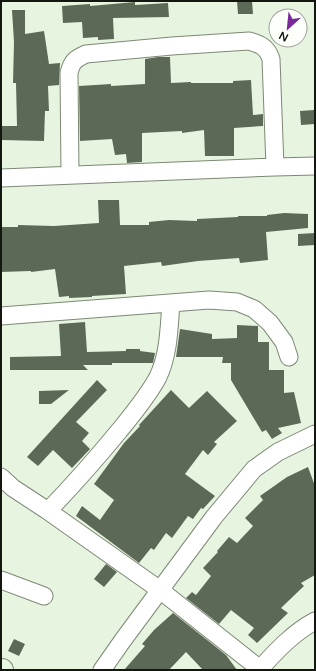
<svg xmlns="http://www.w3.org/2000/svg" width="316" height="671" viewBox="0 0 316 671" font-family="'Varela Round',sans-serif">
<rect width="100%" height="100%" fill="#e7f5e0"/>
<!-- building -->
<path fill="#5d6957" d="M237,1H252L253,14H238Z
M135,2V5L168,3L169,17L113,18L114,39L98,40V37L83,38L82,22L63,23L62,6L90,4V6Z
M12,10H25V34L44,31L49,64L60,63L59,85L48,86L49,111H45L44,141L1,140V126H17L16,83H13L14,42Z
M158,57H170L171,83L191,82V83H233V81L251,80L253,115L263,114V126L234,128V156H205L204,130L182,133V131L142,133V162L127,163L126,154L115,155L112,139L80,141L79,86L111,84V86L145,84V59Z
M314,110L315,124L301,125L300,111Z
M98,200H119L120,225H149V222L169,220L197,221V219L238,217V216H267V215L284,213L308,214V228L266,232L268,260L240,263L239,258L198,261L162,266L161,262L124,266L126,294L92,296V297L69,298V296L59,297L55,269L31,272V271L1,272V227H18V225L54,226L99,223Z
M315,233V245L298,246V234Z
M85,322L87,352L126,351V349H140V351L155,353L153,363H112V365H83L88,370H10V357L61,356L59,324Z
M237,325L258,326V342H269V370H284V393L294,392L301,423L278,428L282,433L272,439L266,430L262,432L231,380V363H222L223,357H176L180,329L212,334V339L237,338Z
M97,380L107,390L76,422L89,433L82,441L90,449L72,468L53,450L38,466L27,457Z
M69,390L51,404H39V391Z
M171,390L189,408L207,391L237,421L214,442L217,444L208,455L203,450L185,474L215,496L203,509L201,508L193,519L188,516L172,538L166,533L154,550L151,548L139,563L76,516L82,506L100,520L114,500L94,484L124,443L140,426L139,425Z
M308,467L315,486V575L301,583L304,586L281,608L288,613L257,643L248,635L254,628L231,610L219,624L186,598L192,592L196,595L211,576L203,568L218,552L217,551L229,537L237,543L253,526L245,518L263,500L260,496L287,477Z
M106,564L117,572L104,587L94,579Z
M173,613L226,655L237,670H203L186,652L169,670H124L145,646L142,644L154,630Z
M14,639L25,644L19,656L8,651Z"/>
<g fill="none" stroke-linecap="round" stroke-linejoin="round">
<defs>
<path id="street" d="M70,174L69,73C72,61 75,59 86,54L172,46L249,41C260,44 267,47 271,59L275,167
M1,178L275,167L315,166
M1,316L209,300L237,302L254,309L270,323L284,342L289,357
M1,477L13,488L48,511L160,590L260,669V670
M48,511C73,485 96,459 119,431C132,415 148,396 158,377C169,354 169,327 171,303
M1,580L44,596
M260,669C276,651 294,632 315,621
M102,670L123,640L214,517L254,469L278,452L315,434"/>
<path id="secondary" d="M1,670H2"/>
</defs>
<!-- street casing -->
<use href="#street" stroke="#7c8875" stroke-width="19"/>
<!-- secondary casing -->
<use href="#secondary" stroke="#7c8875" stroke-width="24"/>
<!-- street -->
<use href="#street" stroke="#fff" stroke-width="17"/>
<!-- secondary -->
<use href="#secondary" stroke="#eaf7e3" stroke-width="22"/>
</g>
<!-- border -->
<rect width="316" height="671" fill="none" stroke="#131710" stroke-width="4"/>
<!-- north arrow -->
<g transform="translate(288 28) rotate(207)"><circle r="19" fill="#fcfffa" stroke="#9fa29c"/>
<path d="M0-3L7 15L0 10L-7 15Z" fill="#7a2999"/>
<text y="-6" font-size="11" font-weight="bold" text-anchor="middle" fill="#131710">N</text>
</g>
</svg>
